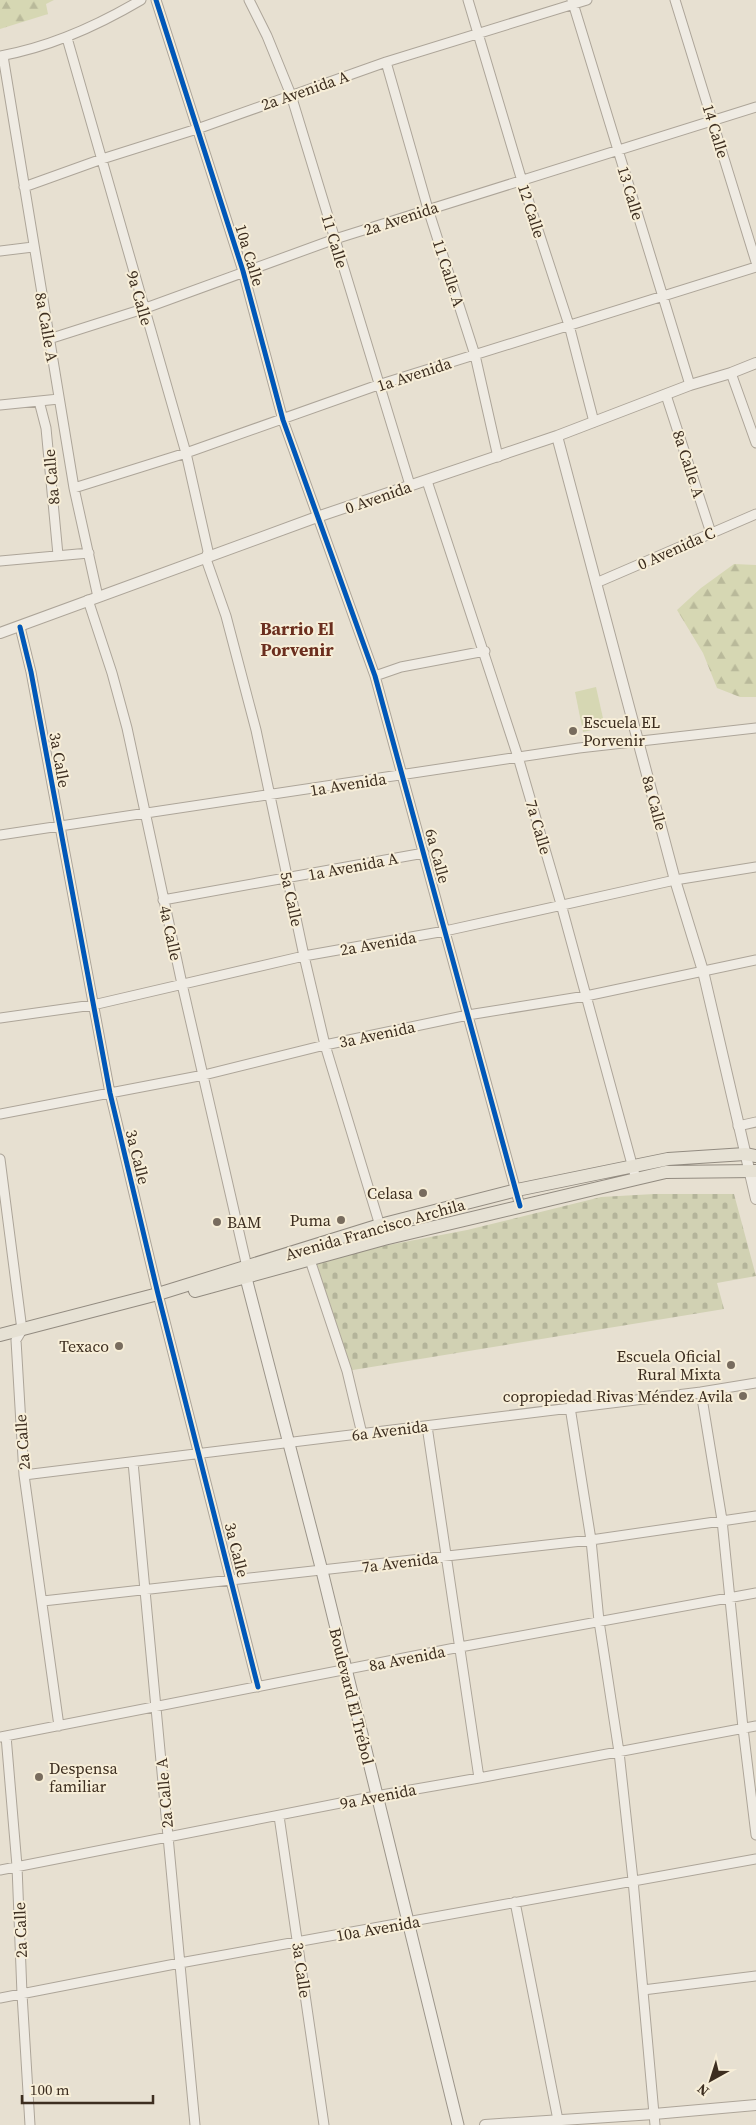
<svg xmlns="http://www.w3.org/2000/svg" width="756" height="2125" viewBox="0 0 756 2125" font-family="'Source Serif 4',serif">
<defs>
<pattern id="forest-firs" width="22" height="20" patternUnits="userSpaceOnUse" patternTransform="scale(1.25)"><rect width="22" height="20" fill="#d6d7b3"/><path d="M5 1l3.5 6h-7zM16 11l3.5 6h-7z" fill="#b9b99a"/></pattern>
<pattern id="cemetery-stones" width="16" height="16" patternUnits="userSpaceOnUse" patternTransform="scale(1.25)"><rect width="16" height="16" fill="#d1d1b3"/><path d="M2 7V4a2 2 0 0 1 4 0v3zM10 15v-3a2 2 0 0 1 4 0v3z" fill="#b4b49a"/></pattern>
</defs>
<rect width="100%" height="100%" fill="#e7e0d1"/>
<!-- forest -->
<path fill="url(#forest-firs)" d="M0,0H54L46,4L48,14L0,29Z
M734,564L756,565V697H740L717,688L703,653L677,610L701,588Z"/>
<!-- cemetery -->
<path fill="url(#cemetery-stones)" d="M654,1194H734L756,1276L717,1283L724,1309L347,1371L310,1260L467,1230L601,1197Z"/>
<!-- garden -->
<path fill="#d6d7b3" d="M596,687L605,727L583,732L575,692Z"/>
<g fill="none" stroke-linecap="round" stroke-linejoin="round">
<defs>
<path id="minor" d="M156,0L243,271L283,420L375,676L520,1206
M249,0L267,36L291,95L410,485
M468,0L522,181L569,325L594,422
M572,0L690,385
M675,0L756,262
M67,38L186,453L208,551L206,559L226,616L256,730L304,956L325,1045L384,1239
M0,56C51,47 97,26 141,0
M3,56L74,488L98,597
M386,62L428,209L475,355L498,457
M24,187L102,159L197,129L386,62L587,0
M0,251L33,247
M49,339L143,309L335,239L756,107
M731,373L756,443
M666,395L711,533
M39,401L46,428L58,555
M0,405L59,399
M427,481L518,757L561,904L636,1179
M74,488L186,453L378,385L756,267
M0,561L89,553
M596,583L756,514
M88,600L112,673L127,728L182,984L247,1267
M20,627L31,672L110,1093L158,1294L258,1687
M375,676L401,667L485,651
M0,835L579,748L756,728
M163,900L424,853
M0,1018L93,1005L304,956L445,931L675,880L756,867
M0,1114L204,1075L325,1045L468,1015L586,996L756,960
M738,1126L756,1122
M0,1159L22,1330L16,1340L24,1475L59,1726
M308,1254L347,1371L362,1434
M701,1392L722,1520L743,1728L756,1835
M570,1407L591,1540L599,1621L619,1752L633,1880L655,2125
M427,1426L479,1778
M133,1462L195,2125
M24,1475L701,1392L756,1383
M43,1601L591,1540L756,1516
M6,1736L17,1866L22,1994L30,2125
M0,1737L460,1647L756,1593
M279,1816L324,2125
M0,1870L376,1796L479,1778L756,1726
M515,1902L558,2120
M643,1990L756,1976
M0,1998L180,1963L756,1859"/>
<path id="tertiary" d="M557,436L675,880L703,971L756,1199
M0,633L317,517L557,436L690,385L731,373L756,363
M485,2125L654,2114L756,2105"/>
<path id="secondary" d="M247,1269L246,1278L322,1571L458,2125"/>
<path id="primary" d="M195,1291L384,1239L636,1179L666,1172L756,1171
M0,1335L158,1294L380,1225L517,1190L668,1159L745,1154L756,1156"/>
</defs>
<!-- minor casing -->
<use href="#minor" stroke="#ada599" stroke-width="11"/>
<!-- tertiary casing -->
<use href="#tertiary" stroke="#ada599" stroke-width="12"/>
<!-- secondary casing -->
<use href="#secondary" stroke="#9c958a" stroke-width="13"/>
<!-- primary casing -->
<use href="#primary" stroke="#928b80" stroke-width="14"/>
<!-- minor -->
<use href="#minor" stroke="#efebe3" stroke-width="9"/>
<!-- tertiary -->
<use href="#tertiary" stroke="#efebe3" stroke-width="10"/>
<!-- secondary -->
<use href="#secondary" stroke="#efebe3" stroke-width="11"/>
<!-- primary -->
<use href="#primary" stroke="#e6e1d4" stroke-width="12"/>
<defs>
<path id="cycleway" d="M156,0L243,271L283,420L375,676L520,1206
M20,627L31,672L110,1093L158,1294L258,1687"/>
</defs>
<!-- cycleway casing -->
<use href="#cycleway" stroke="#f7eed8" stroke-width="8"/>
<!-- cycleway -->
<use href="#cycleway" stroke="#0057b8" stroke-width="5"/>
</g>
<!-- markers -->
<g fill="#786c5e" stroke="#f7eed8" stroke-width="2">
<circle cx="573" cy="731" r="5"/>
<circle cx="423" cy="1193" r="5"/>
<circle cx="341" cy="1220" r="5"/>
<circle cx="217" cy="1222" r="5"/>
<circle cx="119" cy="1346" r="5"/>
<circle cx="731" cy="1365" r="5"/>
<circle cx="743" cy="1396" r="5"/>
<circle cx="39" cy="1777" r="5"/>
</g>
<g text-anchor="middle" stroke-width="4" stroke-linejoin="round" paint-order="stroke">
<!-- street labels -->
<g font-size="16" fill="#3d2e20" stroke="#f7eed8">
<text transform="translate(305 90) rotate(-19)" y="6">2a Avenida A</text>
<text transform="translate(716 131) rotate(73)" y="6">14 Calle</text>
<text transform="translate(631 193) rotate(73)" y="6">13 Calle</text>
<text transform="translate(532 211) rotate(72)" y="6">12 Calle</text>
<text transform="translate(401 218) rotate(-18)" y="6">2a Avenida</text>
<text transform="translate(335 241) rotate(73)" y="6">11 Calle</text>
<text transform="translate(250 255) rotate(73)" y="6">10a Calle</text>
<text transform="translate(449 273) rotate(72)" y="6">11 Calle A</text>
<text transform="translate(140 298) rotate(74)" y="6">9a Calle</text>
<text transform="translate(47 327) rotate(80)" y="6">8a Calle A</text>
<text transform="translate(414 374) rotate(-18)" y="6">1a Avenida</text>
<text transform="translate(689 464) rotate(72)" y="6">8a Calle A</text>
<text transform="translate(51 477) rotate(-95)" y="6">8a Calle</text>
<text transform="translate(378 497) rotate(-19)" y="6">0 Avenida</text>
<text transform="translate(676 548) rotate(-24)" y="6">0 Avenida C</text>
<text transform="translate(60 760) rotate(80)" y="6">3a Calle</text>
<text transform="translate(348 784) rotate(-9)" y="6">1a Avenida</text>
<text transform="translate(655 803) rotate(75)" y="6">8a Calle</text>
<text transform="translate(539 827) rotate(74)" y="6">7a Calle</text>
<text transform="translate(438 856) rotate(75)" y="6">6a Calle</text>
<text transform="translate(353 866) rotate(-11)" y="6">1a Avenida A</text>
<text transform="translate(292 899) rotate(78)" y="6">5a Calle</text>
<text transform="translate(171 933) rotate(78)" y="6">4a Calle</text>
<text transform="translate(378 943) rotate(-10)" y="6">2a Avenida</text>
<text transform="translate(377 1034) rotate(-12)" y="6">3a Avenida</text>
<text transform="translate(138 1157) rotate(76)" y="6">3a Calle</text>
<text transform="translate(375 1229) rotate(-16)" y="6">Avenida Francisco Archila</text>
<text transform="translate(390 1430) rotate(-7)" y="6">6a Avenida</text>
<text transform="translate(22 1442) rotate(-94)" y="6">2a Calle</text>
<text transform="translate(237 1550) rotate(76)" y="6">3a Calle</text>
<text transform="translate(400 1562) rotate(-7)" y="6">7a Avenida</text>
<text transform="translate(407 1658) rotate(-11)" y="6">8a Avenida</text>
<text transform="translate(352 1696) rotate(76)" y="6">Boulevard El Trébol</text>
<text transform="translate(164 1793) rotate(-95)" y="6">2a Calle A</text>
<text transform="translate(378 1796) rotate(-11)" y="6">9a Avenida</text>
<text transform="translate(378 1928) rotate(-10)" y="6">10a Avenida</text>
<text transform="translate(20 1930) rotate(-92)" y="6">2a Calle</text>
<text transform="translate(302 1970) rotate(82)" y="6">3a Calle</text>
</g>
<!-- poi labels -->
<g font-size="16" fill="#3d2e20" stroke="#f7eed8" text-anchor="end">
<text x="583" y="728" text-anchor="start">Escuela EL<tspan x="583" dy="18">Porvenir</tspan></text>
<text x="413" y="1199">Celasa</text>
<text x="331" y="1226">Puma</text>
<text x="227" y="1228" text-anchor="start">BAM</text>
<text x="109" y="1352">Texaco</text>
<text x="721" y="1362">Escuela Oficial<tspan x="721" dy="18">Rural Mixta</tspan></text>
<text x="733" y="1402">copropiedad Rivas Méndez Avila</text>
<text x="49" y="1774" text-anchor="start">Despensa<tspan x="49" dy="18">familiar</tspan></text>
</g>
<!-- neighbourhood labels -->
<g font-size="18" font-weight="bold" fill="#6b2e1e" stroke="#f7eed8">
<text x="297" y="635">Barrio El<tspan x="297" dy="21">Porvenir</tspan></text>
</g>
</g>
<!-- north arrow -->
<g transform="translate(711 2080) rotate(219)" stroke="#f7eed8" stroke-width="4" paint-order="stroke">
<path d="M0-4L9 19L0 12L-9 19Z" fill="#3d2e20"/>
<text y="-8" font-size="14" font-weight="bold" text-anchor="middle" fill="#3d2e20">N</text>
</g>
<!-- scale -->
<path d="M22 2095v8h131v-8" fill="none" stroke="#3d2e20" stroke-width="2.5"/>
<text x="30" y="2095" font-size="15" fill="#3d2e20" stroke="#f7eed8" stroke-width="4" paint-order="stroke">100 m</text>
</svg>
